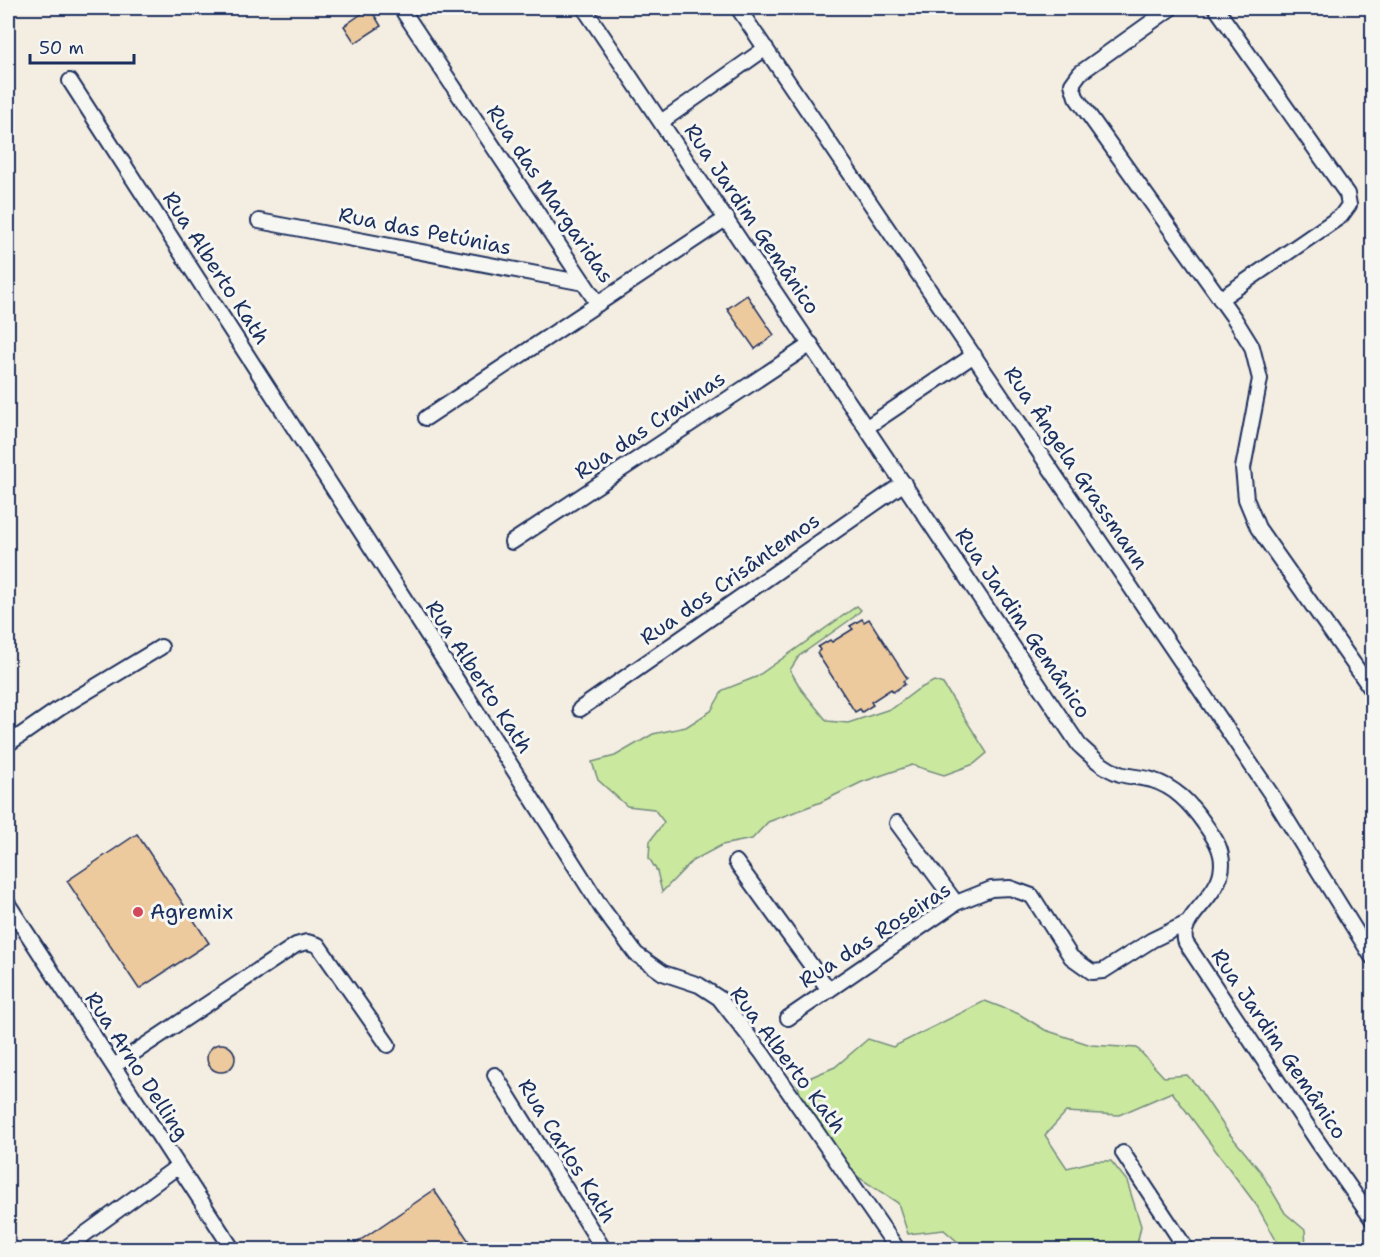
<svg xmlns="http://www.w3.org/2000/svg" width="1380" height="1257" viewBox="0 0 1380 1257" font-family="'Shantell Sans',sans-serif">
<rect width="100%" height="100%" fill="#f4ede1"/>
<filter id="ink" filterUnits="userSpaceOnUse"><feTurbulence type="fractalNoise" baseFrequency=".0167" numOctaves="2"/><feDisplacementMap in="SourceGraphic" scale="12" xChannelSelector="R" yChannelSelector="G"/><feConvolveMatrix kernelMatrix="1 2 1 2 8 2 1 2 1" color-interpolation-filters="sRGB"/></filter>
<g filter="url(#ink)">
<!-- green -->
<path fill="#cbe89f" stroke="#738c7e" stroke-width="1.5" d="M857,606L861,610L854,617L799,656L790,670L801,689L827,721L848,723L893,708L917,690L934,681L943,684L987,753L974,764L944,775L912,765L862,782L821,802L768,822L752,839L722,845L692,861L662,892L657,871L649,858L650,841L664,822L654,809L627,806L598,780L592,762L615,756L653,734L686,727L711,711L723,690L756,677Z
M985,1001L1019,1014L1045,1030L1091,1045L1137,1048L1164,1077L1187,1075L1197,1086L1228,1132L1261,1172L1285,1213L1305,1230L1306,1249H1281L1257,1206L1172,1092L1119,1115L1066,1112L1045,1135L1067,1168L1095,1161H1111L1127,1181L1141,1226L1136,1249H966L944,1230L908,1234L898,1203L852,1173L804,1106L797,1083L835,1067L868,1039L893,1047Z"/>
<!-- building -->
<path fill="#edc99e" stroke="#1b2f5e" stroke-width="1.5" d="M370,8L381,26L355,43L344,26Z
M747,295L774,335L755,349L727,309Z
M862,619L864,622L869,619L907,678L903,681L905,684L893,692L891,689L871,702L873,705L862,712L860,709L855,712L817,653L820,650L818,647L830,640L832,642L853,629L850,626Z
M137,834L209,943L139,989L67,881Z
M207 1058a14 14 0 1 1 28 0a14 14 0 1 1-28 0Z
M434,1190L475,1250H346Z"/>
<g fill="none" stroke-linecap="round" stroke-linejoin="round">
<defs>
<path id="minor" d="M401,8L598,304
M584,8L1079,745C1092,757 1103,768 1120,774C1130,777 1141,777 1152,780C1175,787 1190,803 1204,823C1210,832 1219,843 1221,855C1230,895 1175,915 1186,943L1318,1142L1372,1219
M738,8L1271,794L1372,957
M1171,8L1080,73L1072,84L1076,97L1234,318L1252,347L1260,379L1243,468L1246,499L1258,528L1372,690
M1216,8L1347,194L1349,205L1341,216L1220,299
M70,81L449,668L601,907L636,954L663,973L699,985L719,998L762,1053L898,1250
M661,122L766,48
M259,221L584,283
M426,418L727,218
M867,427L974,355
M512,542L811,344
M580,709L904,483
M8,744L60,708L161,647
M897,823L956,903
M736,862L829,990
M8,904L233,1250
M788,1018L956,903L991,889L1010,888L1032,896L1071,957L1092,972L1103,971L1152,940L1187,923
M114,1066L296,945L307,942L318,945L388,1045
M495,1075L604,1250
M1123,1153L1187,1250
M63,1250L177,1167"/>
</defs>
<!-- minor casing -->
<use href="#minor" stroke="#1b2f5e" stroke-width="18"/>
<!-- minor -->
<use href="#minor" stroke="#f6f6f2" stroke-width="14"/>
</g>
</g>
<!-- markers -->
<circle fill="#d1495b" stroke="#f6f6f2" stroke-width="2" cx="138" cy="912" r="6"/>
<g text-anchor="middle" stroke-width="6" stroke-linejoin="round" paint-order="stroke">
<!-- street labels -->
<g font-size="21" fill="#1b2f5e" stroke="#f6f6f2">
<text transform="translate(550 194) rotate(56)" y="7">Rua das Margaridas</text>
<text transform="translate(752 219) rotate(56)" y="7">Rua Jardim Gemânico</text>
<text transform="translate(425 231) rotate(11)" y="7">Rua das Petúnias</text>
<text transform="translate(216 268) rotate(57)" y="7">Rua Alberto Kath</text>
<text transform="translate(650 425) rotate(-34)" y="7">Rua das Cravinas</text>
<text transform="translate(1076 468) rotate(56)" y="7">Rua Ângela Grassmann</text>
<text transform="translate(730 579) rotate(-35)" y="7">Rua dos Crisântemos</text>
<text transform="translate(1023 623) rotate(56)" y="7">Rua Jardim Gemânico</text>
<text transform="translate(479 677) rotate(57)" y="7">Rua Alberto Kath</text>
<text transform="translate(875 935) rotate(-33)" y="7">Rua das Roseiras</text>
<text transform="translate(1279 1044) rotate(56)" y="7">Rua Jardim Gemânico</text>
<text transform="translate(788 1060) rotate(53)" y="7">Rua Alberto Kath</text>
<text transform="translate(137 1066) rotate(57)" y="7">Rua Arno Delling</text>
<text transform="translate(567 1151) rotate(58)" y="7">Rua Carlos Kath</text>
</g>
<!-- poi labels -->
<g font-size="21" fill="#1b2f5e" stroke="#f6f6f2" text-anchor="start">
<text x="150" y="919">Agremix</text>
</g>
</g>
<!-- margin -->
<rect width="1380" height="1257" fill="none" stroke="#f6f6f2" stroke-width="30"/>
<rect x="15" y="15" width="1350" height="1227" fill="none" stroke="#1b2f5e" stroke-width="2" filter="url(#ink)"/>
<!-- scale -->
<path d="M30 54v9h104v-9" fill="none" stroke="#1b2f5e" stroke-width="3"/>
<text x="39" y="54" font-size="18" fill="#1b2f5e" stroke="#f6f6f2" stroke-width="4.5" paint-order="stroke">50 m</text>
</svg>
